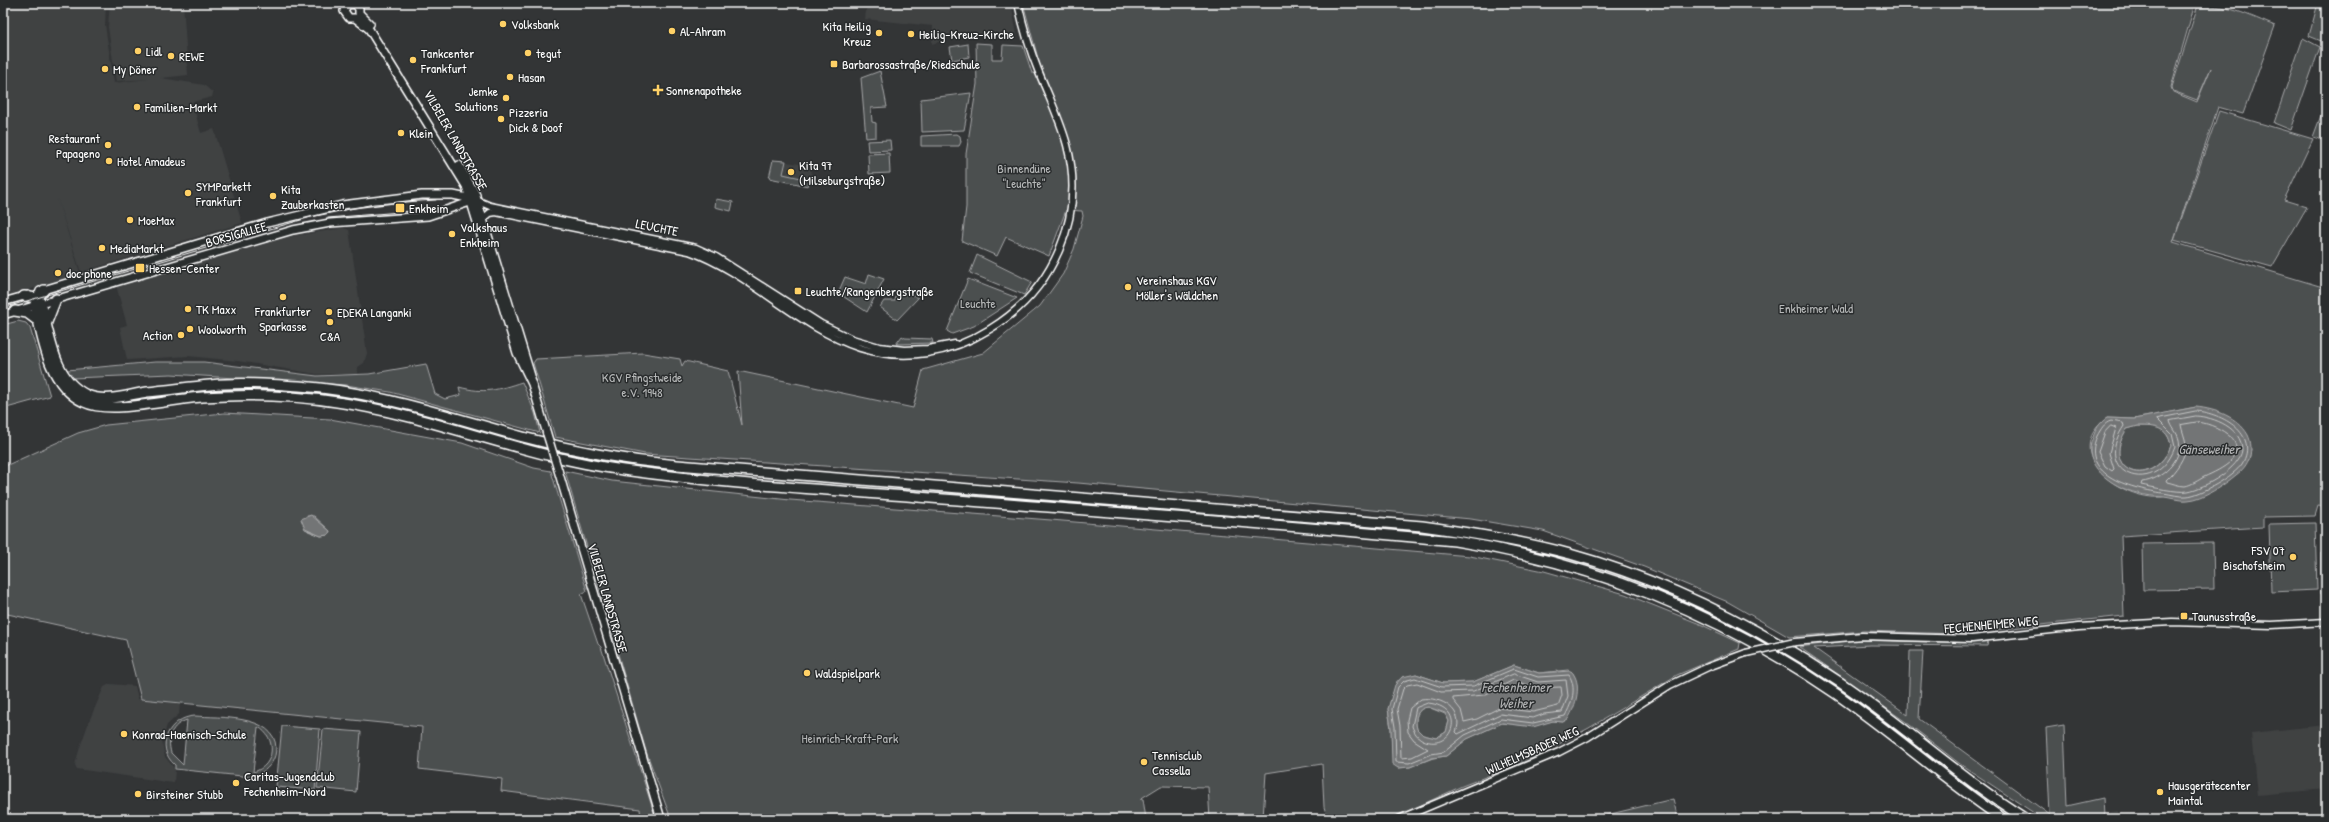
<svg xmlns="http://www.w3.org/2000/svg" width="2329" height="822" viewBox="0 0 2329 822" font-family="'Patrick Hand',sans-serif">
<rect width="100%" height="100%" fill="#333536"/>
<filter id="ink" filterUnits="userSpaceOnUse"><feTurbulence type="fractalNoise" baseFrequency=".025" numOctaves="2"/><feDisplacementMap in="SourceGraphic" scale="8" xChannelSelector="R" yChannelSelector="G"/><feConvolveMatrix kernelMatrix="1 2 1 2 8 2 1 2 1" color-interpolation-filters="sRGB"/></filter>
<g filter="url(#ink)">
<!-- built -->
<path fill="#404243" d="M3,3H106L105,25L114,83L149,79L116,81L108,27L110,3H183L188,75L161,78L204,85L213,93L212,97L192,102L201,133L214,129L242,223L81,272L57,198L80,273L3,298Z
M867,3H1011L1017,35L955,36L932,44L933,26L865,19Z
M773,160L813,166L808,186L769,178Z
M344,228L349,230L367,353L364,363L358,367L357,374H316L238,361L188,356L127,360L120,327L127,325L116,285L280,238Z
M110,684L135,686L138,699L180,703L179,714L167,725L162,741L165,757L175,769L174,783L77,769L75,765L80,747L90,719L104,687Z
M2326,725V789L2257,795L2251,733Z
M2119,811V814L2153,812V819H2111L2110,812Z"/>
<!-- green -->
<path fill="#4c4f50" stroke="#a6a7a8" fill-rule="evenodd" d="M1023,3H2191L2194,7L2171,87L2173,92L2197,102L2211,68L2197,100L2173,91L2172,87L2197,8C2222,1 2252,17 2275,26L2243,114L2218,107L2173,242L2326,288V507L2318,506L2315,516L2263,517V527L2121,536L2124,616L1956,634L1864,631L1789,637L1728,602L1644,567L1543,531L1471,519L1078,483L645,454L555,437L533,363L536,359L643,353L680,359L682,366L685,361L728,371L742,425L738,371L913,408L923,370L983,353L1040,306L1063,274L1074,249L1083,216L1082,211L1066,210L1049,256L1006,237L997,256L962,241L966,207V154L977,84L976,43L992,44V59H1002L1003,45L1023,46L1032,73H1042ZM2196,407L2251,450L2249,460C2227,469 2206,478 2184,487C2178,490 2169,496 2162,497C2121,501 2058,454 2107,418L2134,419Z
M2318,3H2326V43L2309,36Z
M2303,38L2320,47L2291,130L2274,123Z
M968,44L969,57L952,60L950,47Z
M880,71L887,107L871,108L872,122L876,123V137L866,138L861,78Z
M971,93L964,130L922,132L921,99Z
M2326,102V141L2313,137Z
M2219,111L2313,139L2284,200L2307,207L2272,267L2174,240Z
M957,134L960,136L961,142L959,146H921V136Z
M890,140L891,150L868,151L867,141Z
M889,153L890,173L869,174L868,154Z
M773,160L786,161L783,174L810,180L808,186L769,178Z
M716,199L733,202L731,211L715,207Z
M977,255L1032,282L1024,295L970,273Z
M869,274L884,279L867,312L838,293L845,277L866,284Z
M968,279L1017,298L974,326L952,334L947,331Z
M897,293L914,295L918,298L897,320L880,307L884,301H895Z
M18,321L26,323L30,328L50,396L3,409V325Z
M902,336L905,338L932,339L933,343L896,344Z
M155,362H204L317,376L369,374L426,364L435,394L445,399L461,395L459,387C485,394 497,390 522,382L535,413L540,433L390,392L346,385L171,374L72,378L67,370Z
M224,413L330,419L462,443L534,468L551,471L587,591L581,594L598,644L601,647L656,819H641L640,809L501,791L502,779L419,769L422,727L141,699L126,640L3,613V467L78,433L106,425ZM306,516H314L330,531L328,535L321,536L308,531Z
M2138,426C2155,426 2168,427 2171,446C2150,493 2099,470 2127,429Z
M565,471L612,481L790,500L1051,520L1470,556L1544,571L1625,594L1700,624L1740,643L1739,649L1677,675L1589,728L1529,760L1462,786L1391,819H1328L1324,807L1322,764L1266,773L1263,818L1210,819L1208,787L1161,786L1140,799H1143L1146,819H726L718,816L716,819H671L646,751ZM1514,665L1539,673L1568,670L1573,673C1582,692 1572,705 1563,722L1553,721L1530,726L1502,723L1467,739L1446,756L1433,758L1410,767L1398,768L1392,753L1391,728L1388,709L1397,681L1416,674L1443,683L1473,682Z
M2315,523L2317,590L2271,592L2269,524Z
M2213,543L2214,589L2143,590L2142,544Z
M2321,552H2326V594H2321Z
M1853,640L1932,642L1988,641L1987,646L1870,645L1814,648L1908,715L1910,651H1923L1919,719L2050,815L2046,728L2064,725L2067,806L2103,798L2104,817L2111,816V819H2043L1960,764L1906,722L1799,647Z
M1428,707L1445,714L1449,721L1446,732L1436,738L1423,735L1417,729C1414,718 1417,708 1428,707Z
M195,716C219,718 275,714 276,748C276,759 270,767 261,773V778L175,769V765C154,747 169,717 195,716ZM187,720L183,765L171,753C167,738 171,725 187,720ZM258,727C277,737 276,766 253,772Z
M282,726L320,729L315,790L276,787Z
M323,729L361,732L356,792L317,788Z
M1673,799L1678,819H1590Z"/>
<!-- water -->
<path fill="#737576" stroke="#abacad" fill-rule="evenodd" d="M2196,407C2216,409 2238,417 2248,435C2255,450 2249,466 2236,475C2224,485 2204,499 2188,500C2180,501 2172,498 2164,497C2155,496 2146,496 2137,493C2112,487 2080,465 2093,437C2096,429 2099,423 2107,418L2134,419ZM2138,426C2155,426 2168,427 2171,446C2151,493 2099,471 2127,429Z
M311,515L330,531L328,535L321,536L305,529L301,519Z
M1514,665L1539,673L1571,671C1583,683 1576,706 1568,719L1563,722L1553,721L1533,727L1502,723L1467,739L1446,756L1432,758L1410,767L1398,768L1392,764L1391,728L1388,709L1395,685L1402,677L1416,674L1443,683L1473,682ZM1428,707L1445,713L1449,721L1446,732L1436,738L1423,735L1417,729C1414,718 1417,708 1428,707Z"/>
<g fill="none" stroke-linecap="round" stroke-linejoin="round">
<!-- shore -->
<path stroke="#c7c8c8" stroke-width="1" d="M2196,411C2222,413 2260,434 2242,464C2234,476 2201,495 2187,496C2180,497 2171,494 2163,493C2135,489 2079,477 2097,436C2101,429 2104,423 2111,421L2123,423L2124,426C2090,475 2157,499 2175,447L2172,434L2157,419Z
M2196,416C2214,417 2242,428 2242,450C2240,468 2205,488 2188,491C2178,493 2151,487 2141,485L2142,482C2161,480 2183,461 2179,440C2178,433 2171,427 2170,421Z
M2197,422C2213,423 2250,440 2231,461C2224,468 2213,473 2204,477C2199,480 2191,485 2185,486C2179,486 2172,483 2167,482L2166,480C2175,472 2187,456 2186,444C2185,437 2182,431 2181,425Z
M2111,426L2116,428L2109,453L2114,469L2112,471L2105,466L2098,452L2105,432Z
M1514,669L1538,677L1569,675C1577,688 1572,703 1565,716L1533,723L1501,719L1465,735L1444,752L1431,754L1409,763L1396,762L1395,727L1392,709L1398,687L1404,681L1415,678L1442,687L1473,686Z
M1514,674L1538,682L1566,680L1568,696L1562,712L1544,714L1533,718L1500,714L1458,734L1456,732C1465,710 1441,696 1421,699L1410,708L1407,720L1408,732L1414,740L1428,749L1412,757L1401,758L1400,726L1397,709L1403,689L1407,685L1417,683L1441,692L1473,691Z
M1514,680L1536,688L1561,687L1562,695L1558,706L1533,712L1499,708L1477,719L1464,722L1461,710L1453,700V698L1484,695Z
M1428,703C1469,707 1452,753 1423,740C1417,737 1414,732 1412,726L1416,708Z"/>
<defs>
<path id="tertiary" d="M478,201L490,206L696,248L716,257L821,324L852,339L879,347L904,350L928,349L955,344
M483,219L490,213L496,212L689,251C751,273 797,327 860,348C905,362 950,354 990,329C1053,291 1086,217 1067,145C1060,119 1048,95 1038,70C1029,48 1023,26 1018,3
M1795,642L1862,636L1972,639L2079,627L2172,622L2272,625L2326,622
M1399,819L1559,752L1588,737L1670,685L1708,667L1746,653"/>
<path id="secondary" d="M355,3L359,9V13L370,24
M355,4L347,5L344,11L349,18H355L369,29L466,186L517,353L532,384L547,434
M459,165L475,193L531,376
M40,291L267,223L342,205L422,195H453L472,199
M3,302L28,295
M3,315L293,230L330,223L428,216L473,201L476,195
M558,470L661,819"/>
<path id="motorway" d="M44,290L36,298L35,305C42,339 49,386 84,402C110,415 171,399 202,397C248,394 293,395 337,402C434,416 525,457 623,470C717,483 812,489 907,496C1090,511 1273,523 1455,541C1595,563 1718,613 1835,693C1893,733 1945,780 2003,819
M24,296L36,298L41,303C50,334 53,380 87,395C106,403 127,395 147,392C168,390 189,387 210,385C239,382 269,384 299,386C375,391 450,417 523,437C574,451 624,460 677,465L1422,526C1472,533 1522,541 1570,554C1667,581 1758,627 1841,683C1905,726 1960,778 2026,819
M15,311L27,313L39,322
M47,322L56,299"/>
</defs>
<!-- tertiary casing -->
<use href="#tertiary" stroke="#fff" stroke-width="9"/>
<!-- secondary casing -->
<use href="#secondary" stroke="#fff" stroke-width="10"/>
<!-- motorway casing -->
<use href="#motorway" stroke="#fff" stroke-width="12"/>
<!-- tertiary -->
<use href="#tertiary" stroke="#2a2d2e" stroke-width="6"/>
<!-- secondary -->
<use href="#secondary" stroke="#2a2d2e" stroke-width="7"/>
<!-- motorway -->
<use href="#motorway" stroke="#2a2d2e" stroke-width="9"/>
<!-- tram -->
<path stroke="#fff" stroke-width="1" d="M328,218L436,209
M3,308L311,217L374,204L436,200"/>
<defs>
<path id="tertiary-bridge" d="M1746,653L1795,642"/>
<path id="secondary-bridge" d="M547,434L558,470"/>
</defs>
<!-- tertiary-bridge casing -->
<use href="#tertiary-bridge" stroke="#fff" stroke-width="9" stroke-linecap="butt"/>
<!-- secondary-bridge casing -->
<use href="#secondary-bridge" stroke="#fff" stroke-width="10" stroke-linecap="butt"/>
<!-- tertiary-bridge -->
<use href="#tertiary-bridge" stroke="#2a2d2e" stroke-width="6"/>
<!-- secondary-bridge -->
<use href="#secondary-bridge" stroke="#2a2d2e" stroke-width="7"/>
</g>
</g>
<!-- markers -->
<g fill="#ffd166" stroke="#2a2d2e" stroke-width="1.5">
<circle cx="503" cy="24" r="4"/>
<circle cx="672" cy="31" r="4"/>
<circle cx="879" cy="33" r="4"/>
<circle cx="911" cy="34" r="4"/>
<circle cx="138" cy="51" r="4"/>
<circle cx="528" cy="53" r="4"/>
<circle cx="171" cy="56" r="4"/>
<circle cx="413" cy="60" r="4"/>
<rect x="830" y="60" width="8" height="8" rx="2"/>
<circle cx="105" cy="69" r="4"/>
<circle cx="510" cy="77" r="4"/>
<path d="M656 84h4v4h4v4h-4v4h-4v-4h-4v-4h4z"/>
<circle cx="506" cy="98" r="4"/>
<circle cx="137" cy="107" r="4"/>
<circle cx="501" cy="119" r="4"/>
<circle cx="401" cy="133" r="4"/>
<circle cx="108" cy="145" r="4"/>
<circle cx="109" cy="161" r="4"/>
<circle cx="791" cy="172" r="4"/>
<circle cx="188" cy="193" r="4"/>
<circle cx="273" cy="196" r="4"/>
<rect x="395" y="203" width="10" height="10" rx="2"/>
<circle cx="130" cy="220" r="4"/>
<circle cx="452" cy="234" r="4"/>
<circle cx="102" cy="248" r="4"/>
<rect x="135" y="263" width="10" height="10" rx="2"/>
<circle cx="58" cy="273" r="4"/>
<circle cx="1128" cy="287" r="4"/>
<rect x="794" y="287" width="8" height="8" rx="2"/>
<circle cx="283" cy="297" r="4"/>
<circle cx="188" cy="309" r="4"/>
<circle cx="329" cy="312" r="4"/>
<circle cx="330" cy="322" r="4"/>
<circle cx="190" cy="329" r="4"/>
<circle cx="181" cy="335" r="4"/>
<circle cx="2293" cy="557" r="4"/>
<rect x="2180" y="612" width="8" height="8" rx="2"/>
<circle cx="807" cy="673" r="4"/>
<circle cx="124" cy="734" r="4"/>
<circle cx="1144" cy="762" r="4"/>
<circle cx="236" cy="783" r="4"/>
<circle cx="2160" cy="792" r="4"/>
<circle cx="138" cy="794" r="4"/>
</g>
<g text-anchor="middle" stroke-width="3" stroke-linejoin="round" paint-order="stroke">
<!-- poi labels -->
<g font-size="13" fill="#fff" stroke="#2a2d2e" text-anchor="start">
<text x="511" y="29">Volksbank</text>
<text x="871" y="31" text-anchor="end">Kita Heilig<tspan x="871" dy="15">Kreuz</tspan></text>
<text x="680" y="36">Al-Ahram</text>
<text x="919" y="39">Heilig-Kreuz-Kirche</text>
<text x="146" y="56">Lidl</text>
<text x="421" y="58">Tankcenter<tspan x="421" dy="15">Frankfurt</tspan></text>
<text x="536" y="58">tegut</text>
<text x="179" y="61">REWE</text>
<text x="842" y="69">Barbarossastraße/Riedschule</text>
<text x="113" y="74">My Döner</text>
<text x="518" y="82">Hasan</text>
<text x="666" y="95">Sonnenapotheke</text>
<text x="498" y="96" text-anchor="end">Jemke<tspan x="498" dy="15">Solutions</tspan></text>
<text x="145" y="112">Familien-Markt</text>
<text x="509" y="117">Pizzeria<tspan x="509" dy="15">Dick &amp; Doof</tspan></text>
<text x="409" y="138">Klein</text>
<text x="100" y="143" text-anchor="end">Restaurant<tspan x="100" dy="15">Papageno</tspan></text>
<text x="117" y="166">Hotel Amadeus</text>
<text x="799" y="170">Kita 97<tspan x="799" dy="15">(Milseburgstraße)</tspan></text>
<text x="196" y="191">SYMParkett<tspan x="196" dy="15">Frankfurt</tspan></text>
<text x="281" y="194">Kita<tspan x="281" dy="15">Zauberkasten</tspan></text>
<text x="409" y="213">Enkheim</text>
<text x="138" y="225">MoeMax</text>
<text x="460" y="232">Volkshaus<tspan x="460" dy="15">Enkheim</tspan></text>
<text x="110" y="253">MediaMarkt</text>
<text x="149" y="273">Hessen-Center</text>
<text x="66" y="278">doc phone</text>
<text x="1136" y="285">Vereinshaus KGV<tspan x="1136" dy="15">Möller's Wäldchen</tspan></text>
<text x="806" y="296">Leuchte/Rangenbergstraße</text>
<text x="196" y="314">TK Maxx</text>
<text x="283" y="316" text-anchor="middle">Frankfurter<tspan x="283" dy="15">Sparkasse</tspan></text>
<text x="337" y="317">EDEKA Langanki</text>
<text x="198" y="334">Woolworth</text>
<text x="173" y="340" text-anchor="end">Action</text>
<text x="330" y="341" text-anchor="middle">C&amp;A</text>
<text x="2285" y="555" text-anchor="end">FSV 07<tspan x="2285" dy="15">Bischofsheim</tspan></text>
<text x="2192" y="621">Taunusstraße</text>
<text x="815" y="678">Waldspielpark</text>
<text x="132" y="739">Konrad-Haenisch-Schule</text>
<text x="1152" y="760">Tennisclub<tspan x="1152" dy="15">Cassella</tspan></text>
<text x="244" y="781">Caritas-Jugendclub<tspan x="244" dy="15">Fechenheim-Nord</tspan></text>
<text x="2168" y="790">Hausgerätecenter<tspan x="2168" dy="15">Maintal</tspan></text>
<text x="146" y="799">Birsteiner Stubb</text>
</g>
<!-- street labels -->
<g font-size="13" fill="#fff" stroke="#2a2d2e">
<text transform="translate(456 140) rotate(60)" y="5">VILBELER LANDSTRASSE</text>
<text transform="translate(657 227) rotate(11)" y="5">LEUCHTE</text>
<text transform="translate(236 234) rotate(-16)" y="5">BORSIGALLEE</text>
<text transform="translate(608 598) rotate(74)" y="5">VILBELER LANDSTRASSE</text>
<text transform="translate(1991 624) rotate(-5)" y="5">FECHENHEIMER WEG</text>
<text transform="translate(1532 750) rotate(-24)" y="5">WILHELMSBADER WEG</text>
</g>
<!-- park labels -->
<g font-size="13" fill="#b7b9b9" stroke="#2a2d2e">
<text x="1024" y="173">Binnendüne<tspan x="1024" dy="15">"Leuchte"</tspan></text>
<text x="978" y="308">Leuchte</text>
<text x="1816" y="313">Enkheimer Wald</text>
<text x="642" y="382">KGV Pfingstweide<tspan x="642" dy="15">e.V. 1948</tspan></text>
<text x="850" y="743">Heinrich-Kraft-Park</text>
</g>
<!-- water labels -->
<g font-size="14" font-style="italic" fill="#b2b3b4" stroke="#2a2d2e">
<text x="2209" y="454">Gänseweiher</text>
<text x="1516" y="692">Fechenheimer<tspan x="1516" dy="16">Weiher</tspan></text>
</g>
</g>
<!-- margin -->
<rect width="2329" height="822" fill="none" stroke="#2a2d2e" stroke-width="16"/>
<rect x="8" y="8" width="2313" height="806" fill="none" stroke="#fff" stroke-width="1.5" filter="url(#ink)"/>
</svg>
